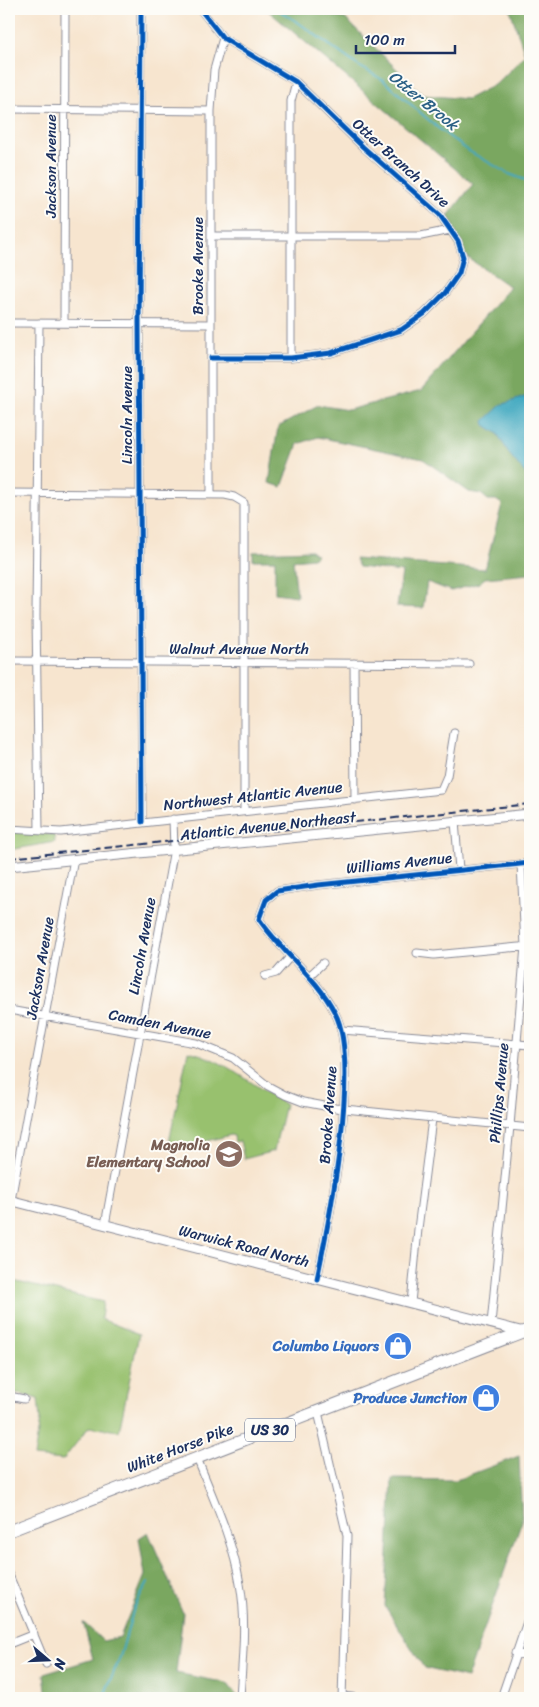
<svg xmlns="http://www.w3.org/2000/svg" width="539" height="1707" viewBox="0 0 539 1707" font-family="Sriracha,sans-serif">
<rect width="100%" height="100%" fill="#fdfcf7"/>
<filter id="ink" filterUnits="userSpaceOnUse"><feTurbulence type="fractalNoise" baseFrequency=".02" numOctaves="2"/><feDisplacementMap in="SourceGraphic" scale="10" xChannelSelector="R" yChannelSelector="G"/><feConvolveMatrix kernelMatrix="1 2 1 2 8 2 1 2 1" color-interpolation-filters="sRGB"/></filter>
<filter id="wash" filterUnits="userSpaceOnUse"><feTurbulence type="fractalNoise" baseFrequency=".0096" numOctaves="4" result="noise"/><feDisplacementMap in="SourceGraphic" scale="20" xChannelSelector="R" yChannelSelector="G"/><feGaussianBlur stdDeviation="1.12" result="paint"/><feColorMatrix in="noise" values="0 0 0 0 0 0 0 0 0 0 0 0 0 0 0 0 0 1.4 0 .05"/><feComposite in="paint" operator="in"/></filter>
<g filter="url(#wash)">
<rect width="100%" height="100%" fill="#f7e5cf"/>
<!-- green -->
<path fill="#98c16e" stroke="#5a7866" d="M9,830L54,835L55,842L9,850Z
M188,1051C226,1060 252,1085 285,1104L274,1151L244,1159L240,1141L235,1142L234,1136L231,1135L176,1149L168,1147Z
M9,1280L103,1302L101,1319L139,1334L119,1431L89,1427L63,1460L34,1457L40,1420L38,1399L9,1391Z"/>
<!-- forest -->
<path fill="#7aa761" stroke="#4a6b60" d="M266,9H306L346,19L423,95L467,99L496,84L525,55L510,9H530V574L485,578L479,583L451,591L427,582L423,608L397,607L402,572L359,567L355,559L485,569L502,504L496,500H488L481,494L469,492L423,459L318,437L298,444L282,487L269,483L278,427L318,405L348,410L421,391L510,287L461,253L444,221L473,184Z
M311,550L317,555L313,558L293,560L297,596L275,593V560H253V552Z
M519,1456L522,1521L467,1678L424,1668L385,1606L392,1479L456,1480Z
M148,1532L183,1613L176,1673L227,1683L239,1698H47L44,1674L93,1659L83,1622L103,1641L120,1637L145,1575L139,1538Z"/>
<!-- water -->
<path fill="#40a8c0" stroke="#2e6c8f" d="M530,395V479L510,455L497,433L485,425L484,421L501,405Z"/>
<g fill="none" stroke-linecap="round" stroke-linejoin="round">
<!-- stream -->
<path stroke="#40a8c0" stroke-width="2" d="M276,9L299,23L357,65L383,80L438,128L467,150L509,174L528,181L530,189
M103,1698L120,1657L134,1608L148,1582"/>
</g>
</g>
<g filter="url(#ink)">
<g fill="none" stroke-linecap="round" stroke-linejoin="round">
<defs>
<path id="minor" d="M141,9L139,323L142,822
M200,9L223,38L296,82L363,147L440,215L458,241L463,257L459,273L445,293L424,314L401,330L331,353L291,358H211
M9,109L211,111
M211,236H421L450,230
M64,322L65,9
M9,323L211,324
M291,358V101L296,82
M9,493L225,495L234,497L244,503V810
M211,495V111L214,70L223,38
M9,661L469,664
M354,663L355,800
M455,822L459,869
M9,829L61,832L441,790L447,776L454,733
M39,830L36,616L39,323
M417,953L434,955L530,946
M265,976L276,973L290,957
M309,976L323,963
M9,1010L196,1043L233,1058L268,1086L285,1095L303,1102L335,1108L530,1128
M342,1030L530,1045
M11,1200L74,859
M105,1225L174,849L173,819
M317,1279C329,1222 361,1062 335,1013C317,977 282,953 259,919L266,900L277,891L318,885L530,863
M411,1303L418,1229L432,1119
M491,1324L510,1126L525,946L521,864
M9,1396L24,1399
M318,1412L347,1536L342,1698
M197,1458C213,1498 233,1541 240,1584C247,1621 242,1661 240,1698
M9,1575L46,1664
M9,1644L34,1634
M515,1653L530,1656
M342,1696L361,1698
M501,1698L530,1613"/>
<path id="tertiary" d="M9,866L530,814
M9,1200L524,1332"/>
<path id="trunk" d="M9,1531L530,1329"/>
</defs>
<!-- minor casing -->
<use href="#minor" stroke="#898a96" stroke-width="9"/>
<!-- tertiary casing -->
<use href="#tertiary" stroke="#898a96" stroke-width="11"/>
<!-- trunk casing -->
<use href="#trunk" stroke="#898a96" stroke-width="13"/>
<!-- minor -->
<use href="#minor" stroke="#fff" stroke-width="7"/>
<!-- tertiary -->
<use href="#tertiary" stroke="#fff" stroke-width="9"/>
<!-- trunk -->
<use href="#trunk" stroke="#fff" stroke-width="11"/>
<!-- rail -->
<path stroke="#1b2f5e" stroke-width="2" stroke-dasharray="8 4" stroke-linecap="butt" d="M9,858L530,804"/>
<defs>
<path id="cycleway" d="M141,9L139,323L142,822
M200,9L223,38L296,82L363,147L440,215L458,241L463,257L459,273L445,293L424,314L401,330L331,353L291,358H211
M317,1279C329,1222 361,1062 335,1013C317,977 282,953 259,919L266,900L277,891L318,885L530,863"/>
</defs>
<!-- cycleway casing -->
<use href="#cycleway" stroke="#fdfcf7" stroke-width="8"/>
<!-- cycleway -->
<use href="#cycleway" stroke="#0057b8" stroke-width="5"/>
</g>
</g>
<!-- icons -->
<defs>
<symbol id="school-disc" viewBox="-11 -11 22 22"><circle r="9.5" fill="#8d6e63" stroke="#fdfcf7"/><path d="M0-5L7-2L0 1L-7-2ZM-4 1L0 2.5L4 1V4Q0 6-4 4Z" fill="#fff"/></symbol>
<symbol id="shop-disc" viewBox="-11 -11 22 22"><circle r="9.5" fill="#3f7fe0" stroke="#fdfcf7"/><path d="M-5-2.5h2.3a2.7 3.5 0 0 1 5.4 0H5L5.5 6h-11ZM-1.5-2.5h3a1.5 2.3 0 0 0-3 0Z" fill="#fff"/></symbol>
</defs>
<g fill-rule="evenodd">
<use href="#school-disc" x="213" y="1138" width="32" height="32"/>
<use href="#shop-disc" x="382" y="1330" width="32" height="32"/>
<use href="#shop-disc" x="470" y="1382" width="32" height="32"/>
</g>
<g text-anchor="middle" stroke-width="4" stroke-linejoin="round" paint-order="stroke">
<!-- shield labels -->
<rect fill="#fdfcf7" stroke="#5f6c8c" stroke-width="1" x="245" y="1418.5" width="50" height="23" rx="4"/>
<g font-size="14" font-weight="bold" fill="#1b2f5e">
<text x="270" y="1435">US 30</text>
</g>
<!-- street labels -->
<g font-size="15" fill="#1b2f5e" stroke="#fdfcf7">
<text transform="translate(401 163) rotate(42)" y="5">Otter Branch Drive</text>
<text transform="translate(51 166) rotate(-90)" y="5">Jackson Avenue</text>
<text transform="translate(198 266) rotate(-90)" y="5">Brooke Avenue</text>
<text transform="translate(127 415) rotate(-90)" y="5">Lincoln Avenue</text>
<text x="239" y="654">Walnut Avenue North</text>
<text transform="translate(253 796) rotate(-6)" y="5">Northwest Atlantic Avenue</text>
<text transform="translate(268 826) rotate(-6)" y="5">Atlantic Avenue Northeast</text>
<text transform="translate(399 863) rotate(-6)" y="5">Williams Avenue</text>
<text transform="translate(142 946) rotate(-80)" y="5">Lincoln Avenue</text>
<text transform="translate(40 968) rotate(-80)" y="5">Jackson Avenue</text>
<text transform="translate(160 1024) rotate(11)" y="5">Camden Avenue</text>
<text transform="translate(499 1093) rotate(-85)" y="5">Phillips Avenue</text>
<text transform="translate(328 1115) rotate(-86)" y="5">Brooke Avenue</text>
<text transform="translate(244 1246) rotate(14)" y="5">Warwick Road North</text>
<text transform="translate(180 1448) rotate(-21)" y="5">White Horse Pike</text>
</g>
<!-- education labels -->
<g font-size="15" font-weight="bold" fill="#785e54" stroke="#fdfcf7" text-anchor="end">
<text x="210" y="1150">Magnolia<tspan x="210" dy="17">Elementary School</tspan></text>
</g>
<!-- shop labels -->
<g font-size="15" font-weight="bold" fill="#366cbe" stroke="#fdfcf7" text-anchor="end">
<text x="379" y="1351">Columbo Liquors</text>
<text x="467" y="1403">Produce Junction</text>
</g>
<!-- water labels -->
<g font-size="16" font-style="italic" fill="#2a5f85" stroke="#fdfcf7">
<text transform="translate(424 100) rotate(39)" y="6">Otter Brook</text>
</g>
</g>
<!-- margin -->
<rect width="539" height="1707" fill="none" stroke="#fdfcf7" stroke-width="30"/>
<!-- north arrow -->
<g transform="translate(48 1660) rotate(109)" stroke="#fdfcf7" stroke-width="4" paint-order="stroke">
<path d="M0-4L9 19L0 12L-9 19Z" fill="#1b2f5e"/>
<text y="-8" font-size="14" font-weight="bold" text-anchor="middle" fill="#1b2f5e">N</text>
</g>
<!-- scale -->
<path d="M356 45v8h99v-8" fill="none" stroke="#1b2f5e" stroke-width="2.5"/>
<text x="364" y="45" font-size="15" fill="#1b2f5e" stroke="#fdfcf7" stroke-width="4" paint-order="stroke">100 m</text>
</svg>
